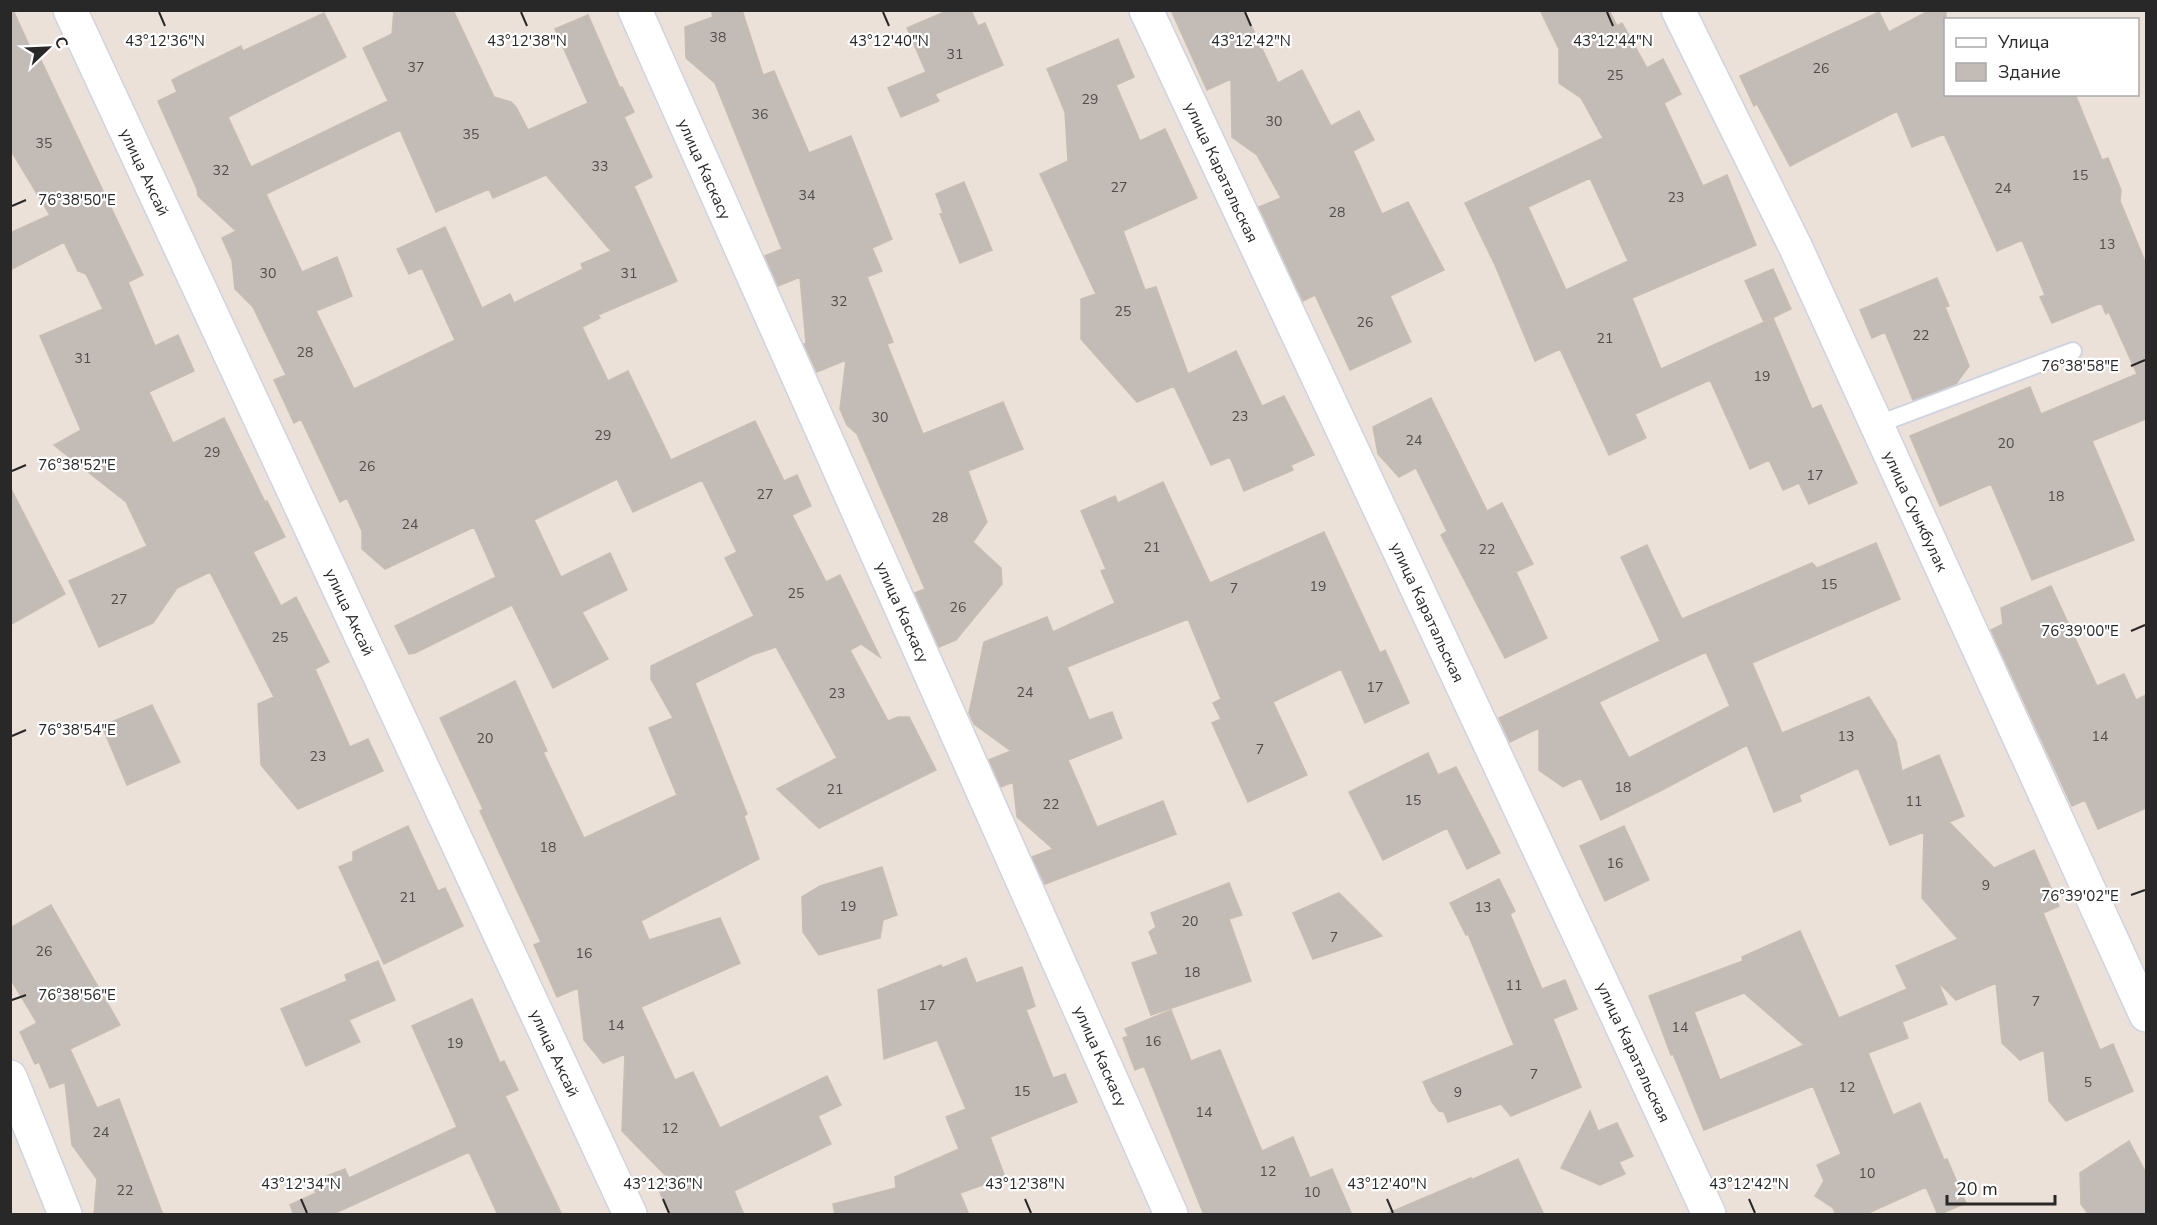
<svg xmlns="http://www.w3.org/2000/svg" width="2157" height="1225" viewBox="0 0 2157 1225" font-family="'Nunito Sans',sans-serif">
<rect width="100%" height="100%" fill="#ece1d8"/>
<!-- building -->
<path fill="#c3bbb5" stroke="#c7bdb2" stroke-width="1.5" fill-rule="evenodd" d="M10,10H13L34,56L38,54L143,275L128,282L155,346L178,335L194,371L149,392L173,443L224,418L265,502L267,501L285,537L253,552L281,606L296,597L329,662L315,669L350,747L368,739L383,771L298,809L261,765L258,704L274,697L210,572L177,588L153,623L99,647L69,581L147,546L126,502L54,445L81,430L40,336L103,309L86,274L78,271L64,242L10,270V233L50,215L10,149Z
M394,10H453L494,97L511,102L516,107L528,130L588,103L555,29L588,15L620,88L622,87L634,112L624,117L652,177L634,186L677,281L598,315L600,318L582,327L608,381L628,371L671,460L755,421L784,481L797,475L811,506L792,515L826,582L840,575L880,657L861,644L850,650L888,721L898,717H909L936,770L819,828L777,789L837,758L776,647L752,655L695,683L747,814L744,816L759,859L641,921L649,940L720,918L740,963L641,1007L675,1080L693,1072L720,1128L827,1076L841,1105L818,1116L831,1144L734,1191L744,1215H670L658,1188L672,1182L622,1131L625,1054L603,1063L584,1040L578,988L557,997L534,945L541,942L480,811L483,809L440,718L515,681L547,751L543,752L584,838L677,795L649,728L673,718L651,679V666L754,616L725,558L737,552L702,480L633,512L617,479L534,520L561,577L610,553L627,590L582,612L608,659L553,688L512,605L415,653L409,654L395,626L496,577L474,527L385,569L362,549V531L347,498L340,502L301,419L294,423L274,380L286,375L253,307L235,289L232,260L222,238L236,231L198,196L197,189L158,101L177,92L172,80L180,76L241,46L243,51L324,13L346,57L228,117L251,167L388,101L363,48L392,34ZM400,130L436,212L489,189L493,198L546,175L611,251L581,264L583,269L514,303L510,294L482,308L445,227L397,249L409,274L422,268L455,340L354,389L316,311L352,296L337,257L302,272L266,194Z
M711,10H742L763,75L774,71L809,153L851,136L892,239L872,248L882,271L867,277L893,342L887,344L923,434L1003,402L1023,449L968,471L987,522L973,542L1001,568L1002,584L956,640L939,647L915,593L925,589L857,434L847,425L840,409L846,360L817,372L804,344L806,343L800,277L778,286L765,256L782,249L715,83L686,58L685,27L713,17Z
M949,10H971L978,26L985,23L1003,65L935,94L939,101L901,117L888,88L926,72L907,28Z
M1171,10H1244L1278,83L1302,70L1331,126L1359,111L1374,140L1353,151L1382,214L1408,202L1444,270L1390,296L1411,342L1350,370L1315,295L1303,301L1259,207L1281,198L1257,155L1232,137L1231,79L1207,90Z
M1540,10H1609L1617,26L1622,23L1647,68L1663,59L1681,94L1664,103L1703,186L1727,175L1756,245L1632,298L1661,369L1773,318L1812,409L1821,405L1857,483L1809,504L1799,483L1783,490L1769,460L1750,469L1710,380L1635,414L1646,438L1609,455L1560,349L1535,361L1495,265L1465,203L1603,138L1581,98L1559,83V49ZM1590,178L1628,261L1566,290L1528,207Z
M1930,10H1946V94H2075L2102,160L2108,158L2121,190L2120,201L2146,264V419L2092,441L2134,540L2032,580L1991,484L1940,506L1910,436L2030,387L2041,414L2137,374L2109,312L2106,314L2101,303L2052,323L2040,297L2045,295L2022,240L1997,251L1944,134L1912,147L1897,111L1790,166L1757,104L1754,106L1740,76L1879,12L1889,32Z
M1118,39L1134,77L1116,85L1140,141L1165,129L1197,198L1123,231L1145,290L1156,287L1188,374L1236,351L1262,406L1284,396L1314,455L1291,465L1293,470L1244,491L1230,457L1211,465L1174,386L1137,402L1081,339V299L1096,294L1040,174L1068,161L1065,112L1047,69Z
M964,182L992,250L960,263L940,214L943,213L936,194Z
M1773,269L1791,309L1764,322L1745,281Z
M1937,278L1949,306L1945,307L1969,366L1956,384L1913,400L1885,332L1872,338L1860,310Z
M1431,398L1487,511L1502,503L1533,564L1516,572L1547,638L1505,658L1441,535L1447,531L1416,468L1399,477L1378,454L1373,427Z
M1163,482L1210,583L1324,532L1380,653L1385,650L1409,703L1365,723L1341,669L1273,702L1307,775L1248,802L1212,723L1221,719L1213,703L1221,699L1188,619L1067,667L1089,720L1112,712L1122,738L1068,760L1097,827L1163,801L1176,834L1045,884L1032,857L1053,849L1017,817L1013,782L1001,787L989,760L1011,751L974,724L969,713L984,642L1047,617L1053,632L1115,603L1101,571L1106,569L1081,511L1115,496L1118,503Z
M10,487L65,594L10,625Z
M1876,543L1900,599L1752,663L1782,733L1869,697L1896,741L1902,771L1939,755L1964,816L1949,822L1994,868L2034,850L2059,906L2043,913L2100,1050L2113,1044L2133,1091L2066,1121L2049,1101L2044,1050L2020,1060L2002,1043L1996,983L1956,1000L1938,982L1947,1004L1902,1022L1908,1038L1868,1053L1893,1115L1920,1103L1944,1160L1947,1159L1966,1203L1938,1215L1926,1187L1864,1215H1836L1833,1208L1815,1196L1824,1181L1817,1165L1841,1154L1813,1086L1704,1130L1673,1054L1671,1055L1649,996L1743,961L1742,957L1800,931L1839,1018L1907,989L1896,966L1958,939L1922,898L1924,832L1890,845L1858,768L1799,795L1801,801L1774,812L1747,745L1662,790L1601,820L1581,778L1563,787L1539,770V728L1510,742L1499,718L1660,641L1621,557L1647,545L1682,619L1812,563L1817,568ZM1706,652L1730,706L1629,758L1599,702ZM1744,993L1804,1045L1720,1080L1694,1012Z
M2051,586L2097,686L2124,674L2136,700L2146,695V808L2098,829L2085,800L2072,806L1991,630L2003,624L2001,608Z
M152,705L180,762L127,785L102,726Z
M1428,753L1438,775L1456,767L1500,853L1467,869L1447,828L1383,860L1349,792Z
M408,826L438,891L445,888L463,926L384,964L339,867L353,861V852Z
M1624,826L1649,880L1605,901L1580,846Z
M882,867L897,915L883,920L880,938L819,955L803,932L802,897L820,886Z
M1499,879L1515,911L1510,914L1542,989L1565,980L1577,1009L1553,1019L1581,1087L1511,1116L1501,1104L1448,1122L1444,1112L1439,1111L1432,1102L1423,1082L1514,1045L1468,934L1466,935L1450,903Z
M1229,883L1242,915L1229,919L1251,981L1151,1015L1132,963L1158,954L1149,932L1156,927L1151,913Z
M1339,893L1382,936L1313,959L1293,913Z
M51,905L120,1025L70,1049L97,1108L119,1099L163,1215H94L97,1179L72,1145L65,1082L50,1088L39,1062L35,1064L20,1032L37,1023L10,978V928Z
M966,958L976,983L1022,967L1035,1006L1026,1010L1053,1078L1065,1074L1077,1102L990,1137L1005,1177L960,1193L969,1215H835L833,1204L896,1188L895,1177L959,1149L946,1117L966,1109L937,1040L884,1059L878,990L941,965L942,968Z
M378,961L395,1000L349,1020L360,1042L306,1066L281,1009L347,981L345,975Z
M472,999L500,1063L504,1061L518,1090L505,1096L562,1215H498L469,1152L331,1215H294L290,1205L316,1193L311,1182L345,1169L349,1178L457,1127L412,1026Z
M1171,1010L1191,1061L1220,1050L1262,1151L1293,1137L1310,1178L1332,1169L1352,1215H1204L1144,1066L1135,1070L1123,1038L1128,1036L1125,1029Z
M1590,1111L1598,1131L1617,1123L1633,1156L1619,1162L1625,1174L1600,1185L1561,1168Z
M2129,1141L2146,1173V1215H2089L2081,1204L2080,1173Z
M1518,1159L1544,1215H1384L1471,1178V1180Z"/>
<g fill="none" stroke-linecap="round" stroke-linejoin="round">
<defs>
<path id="service" d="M1876,425L2073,351"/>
<path id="minor" d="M70,10L630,1214
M635,10L1171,1214
M1146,10L1615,1011L1709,1214
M1678,10L1796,248L2146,1015
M10,1077L65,1214"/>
</defs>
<!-- service casing -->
<use href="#service" stroke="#cdd3e3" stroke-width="20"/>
<!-- minor casing -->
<use href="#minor" stroke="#cdd3e3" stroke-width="36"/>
<!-- service -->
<use href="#service" stroke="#fff" stroke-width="16"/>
<!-- minor -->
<use href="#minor" stroke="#fff" stroke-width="33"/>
</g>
<!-- ticks -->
<path fill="none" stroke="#282828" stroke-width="2" d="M159,12L165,26M521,12L527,26M883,12L889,26M1245,12L1251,26M1607,12L1613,26M12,206L26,200M2131,366L2145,360M12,471L26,465M2131,631L2145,625M12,736L26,730M2131,895L2145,890M12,1000L26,995M301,1199L307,1213M663,1199L669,1213M1025,1199L1031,1213M1387,1199L1393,1213M1749,1199L1755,1213"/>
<g text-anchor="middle" stroke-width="4.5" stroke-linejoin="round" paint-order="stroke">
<!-- number labels -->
<g font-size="14" fill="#4f4d4b">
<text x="718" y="42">38</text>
<text x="955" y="59">31</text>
<text x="416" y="72">37</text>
<text x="1821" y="73">26</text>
<text x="1615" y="80">25</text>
<text x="1090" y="104">29</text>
<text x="760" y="119">36</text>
<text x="1274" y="126">30</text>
<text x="471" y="139">35</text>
<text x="44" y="148">35</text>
<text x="600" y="171">33</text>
<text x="221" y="175">32</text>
<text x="2080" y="180">15</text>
<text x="1119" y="192">27</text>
<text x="2003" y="193">24</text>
<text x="807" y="200">34</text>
<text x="1676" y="202">23</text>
<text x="1337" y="217">28</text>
<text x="2107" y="249">13</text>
<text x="268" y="278">30</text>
<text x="629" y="278">31</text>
<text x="839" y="306">32</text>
<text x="1123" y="316">25</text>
<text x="1365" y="327">26</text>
<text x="1921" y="340">22</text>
<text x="1605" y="343">21</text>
<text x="305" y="357">28</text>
<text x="83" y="363">31</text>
<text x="1762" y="381">19</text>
<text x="1240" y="421">23</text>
<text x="880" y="422">30</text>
<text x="603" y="440">29</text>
<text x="1414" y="445">24</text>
<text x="2006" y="448">20</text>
<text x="212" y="457">29</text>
<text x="367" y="471">26</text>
<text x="1815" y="480">17</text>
<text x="765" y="499">27</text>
<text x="2056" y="501">18</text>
<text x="940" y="522">28</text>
<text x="410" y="529">24</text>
<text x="1152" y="552">21</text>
<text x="1487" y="554">22</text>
<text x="1829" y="589">15</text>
<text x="1318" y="591">19</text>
<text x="1234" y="593">7</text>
<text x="796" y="598">25</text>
<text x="119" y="604">27</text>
<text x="958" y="612">26</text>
<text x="280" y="642">25</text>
<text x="1375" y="692">17</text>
<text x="1025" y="697">24</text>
<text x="837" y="698">23</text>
<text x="1846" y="741">13</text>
<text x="2100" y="741">14</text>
<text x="485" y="743">20</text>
<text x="1260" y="754">7</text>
<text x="318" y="761">23</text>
<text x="1623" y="792">18</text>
<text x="835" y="794">21</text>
<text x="1413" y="805">15</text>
<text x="1914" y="806">11</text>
<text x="1051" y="809">22</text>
<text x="548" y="852">18</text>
<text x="1615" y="868">16</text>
<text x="1986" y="890">9</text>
<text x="408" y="902">21</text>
<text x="848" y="911">19</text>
<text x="1483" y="912">13</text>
<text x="1190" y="926">20</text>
<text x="1334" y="942">7</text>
<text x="44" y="956">26</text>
<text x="584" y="958">16</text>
<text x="1192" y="977">18</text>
<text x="1514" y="990">11</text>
<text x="2036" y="1006">7</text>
<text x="927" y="1010">17</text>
<text x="616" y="1030">14</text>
<text x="1680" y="1032">14</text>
<text x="1153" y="1046">16</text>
<text x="455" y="1048">19</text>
<text x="1534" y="1079">7</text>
<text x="2088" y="1087">5</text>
<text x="1847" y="1092">12</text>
<text x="1022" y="1096">15</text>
<text x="1458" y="1097">9</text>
<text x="1204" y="1117">14</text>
<text x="670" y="1133">12</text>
<text x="101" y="1137">24</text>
<text x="1268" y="1176">12</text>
<text x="1867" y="1178">10</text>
<text x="125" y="1195">22</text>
<text x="1312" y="1197">10</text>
</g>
<!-- street labels -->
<g font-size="16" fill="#282828" stroke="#fff">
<text transform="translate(705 169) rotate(66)" y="6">улица Каскасу</text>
<text transform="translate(145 172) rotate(65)" y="6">улица Аксай</text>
<text transform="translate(1222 172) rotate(65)" y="6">улица Каратальская</text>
<text transform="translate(1916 511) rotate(65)" y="6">улица Суыкбулак</text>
<text transform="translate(350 612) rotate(65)" y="6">улица Аксай</text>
<text transform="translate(903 612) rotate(66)" y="6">улица Каскасу</text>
<text transform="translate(1428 612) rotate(65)" y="6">улица Каратальская</text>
<text transform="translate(1634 1052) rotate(65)" y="6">улица Каратальская</text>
<text transform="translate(555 1053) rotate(65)" y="6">улица Аксай</text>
<text transform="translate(1101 1056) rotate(66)" y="6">улица Каскасу</text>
</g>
</g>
<g font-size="15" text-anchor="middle" fill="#282828" stroke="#fff" stroke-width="4.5" stroke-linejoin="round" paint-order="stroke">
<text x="165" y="46">43°12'36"N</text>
<text x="527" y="46">43°12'38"N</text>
<text x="889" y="46">43°12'40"N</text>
<text x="1251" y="46">43°12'42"N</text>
<text x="1613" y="46">43°12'44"N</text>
<text x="77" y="205">76°38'50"E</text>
<text x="2080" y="371">76°38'58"E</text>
<text x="77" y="470">76°38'52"E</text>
<text x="2080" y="636">76°39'00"E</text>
<text x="77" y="735">76°38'54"E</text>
<text x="2080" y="901">76°39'02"E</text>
<text x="77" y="1000">76°38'56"E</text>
<text x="301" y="1189">43°12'34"N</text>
<text x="663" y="1189">43°12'36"N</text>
<text x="1025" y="1189">43°12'38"N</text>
<text x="1387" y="1189">43°12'40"N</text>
<text x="1749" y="1189">43°12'42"N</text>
</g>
<!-- border -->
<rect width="2157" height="1225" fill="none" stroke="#282828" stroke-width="24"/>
<!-- legend -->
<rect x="1944" y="18" width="195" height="78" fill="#ffffff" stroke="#a9a9a9" stroke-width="1.5"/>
<rect x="1956" y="38" width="30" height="9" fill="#ffffff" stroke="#a9a9a9" stroke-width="1.5"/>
<text x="1998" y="48" font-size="18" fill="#282828">Улица</text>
<rect x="1956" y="63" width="30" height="18" fill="#c3bbb5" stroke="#a9a9a9" stroke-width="1.5"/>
<text x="1998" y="78" font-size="18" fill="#282828">Здание</text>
<!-- north arrow -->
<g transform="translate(48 48) rotate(67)" stroke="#ffffff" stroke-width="4.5" paint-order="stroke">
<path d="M0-4.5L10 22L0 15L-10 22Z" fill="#282828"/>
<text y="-9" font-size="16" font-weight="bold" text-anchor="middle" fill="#282828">С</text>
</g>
<!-- scale -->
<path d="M1947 1195v9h108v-9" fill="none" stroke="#282828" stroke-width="3"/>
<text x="1956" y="1195" font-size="18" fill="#282828" stroke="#ffffff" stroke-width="4.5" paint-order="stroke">20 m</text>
</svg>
